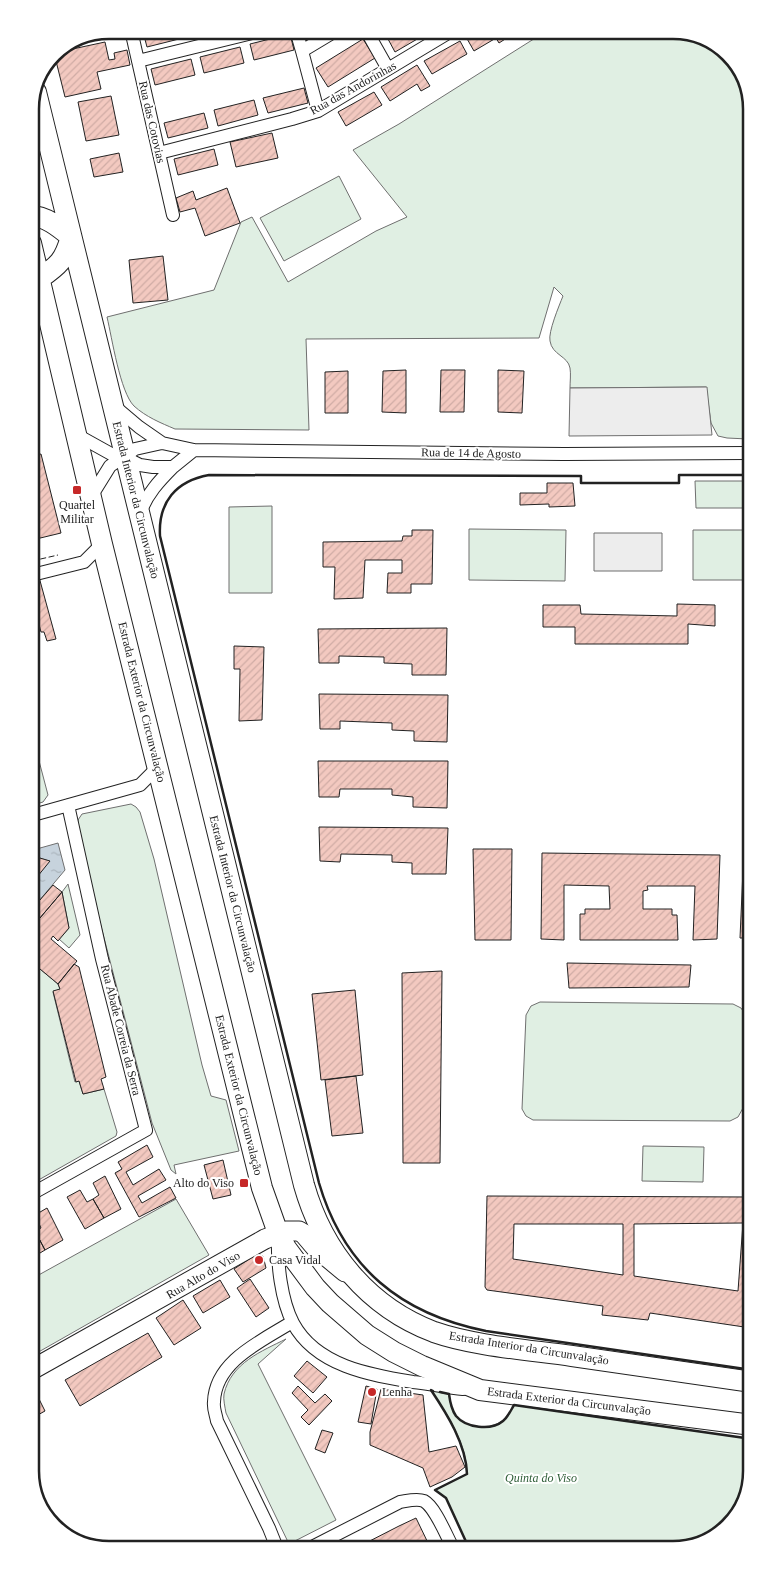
<svg xmlns="http://www.w3.org/2000/svg" width="782" height="1580" viewBox="0 0 782 1580" font-family="Georgia,serif">
<defs>
<pattern id="water-ripples" width="26" height="14" patternUnits="userSpaceOnUse" patternTransform="scale(1.25)"><rect width="26" height="14" fill="#c7d3dd"/><path d="M2 4q2-2 4 0t4 0M15 11q2-2 4 0t4 0" fill="none" stroke="#abb5bd"/></pattern>
<pattern id="building-hatch" width="6" height="6" patternUnits="userSpaceOnUse" patternTransform="scale(1.25)"><rect width="6" height="6" fill="#f3c9c0"/><path d="M-1 1l2-2M0 6l6-6M5 7l2-2" fill="none" stroke="#d0aca5"/></pattern>
</defs>
<rect width="100%" height="100%" fill="#fff"/>
<!-- green -->
<path fill="#e0efe3" stroke="#6f6f6f" d="M548,30H678L721,46L746,79L748,439L727,438L718,436L711,423L706,387L570,388C570,382 571,374 570,368C568,356 552,355 550,341C548,332 559,306 563,296L554,287L539,338L306,339L309,430L175,429C161,423 146,417 134,406C120,392 112,338 107,317L214,290L241,222L252,217L288,282L376,231L407,217L353,150L399,124Z
M339,176L361,219L284,261L260,218Z
M695,481H748V508H696Z
M272,506V593H229V507Z
M469,529L566,530L565,581L469,580Z
M693,530H748V580H693Z
M33,738L48,795L43,802L33,805Z
M131,804L136,807L140,812L154,859L202,1065L211,1096L226,1100L239,1151L174,1165L176,1174L171,1170L152,1123L89,880L78,824V820L82,814Z
M68,884L80,935L69,948L59,939L69,928L62,892Z
M34,964L58,984L60,989L53,992L75,1082L79,1081L83,1094L104,1089L117,1132L116,1136L35,1182Z
M540,1002L733,1004L741,1008L747,1017L743,1108L738,1117L730,1121L533,1120L526,1116L522,1109L526,1015L531,1006Z
M643,1146L704,1147L703,1182L642,1181Z
M176,1199L209,1255L35,1354V1277Z
M286,1339L258,1364L336,1520L289,1544L226,1413C225,1407 223,1399 224,1394C231,1363 262,1351 286,1339Z
M431,1390L449,1394C450,1402 451,1410 457,1417C467,1428 490,1430 502,1421C507,1417 511,1410 514,1405L752,1439V1471L738,1515L703,1544L468,1546L446,1498L435,1490L467,1474C467,1444 447,1414 431,1390Z"/>
<!-- parking -->
<path fill="#ededed" stroke="#6f6f6f" d="M707,387L712,435L569,436L570,388Z
M594,533H662V571H594Z"/>
<!-- water -->
<path fill="url(#water-ripples)" stroke="#6f6f6f" d="M58,843L65,870L33,908V882L49,861L33,856V850Z"/>
<!-- building -->
<path fill="url(#building-hatch)" stroke="#222" fill-rule="evenodd" d="M149,30H185L187,37L147,47L143,32Z
M194,30H214L195,35Z
M402,30H430L431,31L395,52L388,39Z
M477,30H510L513,34L499,43L496,38L474,51L466,37Z
M290,34L294,50L254,60L250,44Z
M363,39L375,58L328,87L316,68Z
M460,41L467,54L432,74L424,61Z
M105,42L109,60L115,59L114,53L127,50L130,65L97,72L101,89L65,97L54,53Z
M240,47L244,63L204,73L200,57Z
M191,59L195,75L155,85L151,69Z
M417,65L430,86L421,91L417,84L390,101L381,87Z
M304,88L308,103L268,113L263,98Z
M374,92L382,105L346,126L338,112Z
M111,96L119,135L86,141L78,102Z
M254,100L258,115L218,126L214,110Z
M204,113L208,128L168,138L164,123Z
M272,133L278,158L236,167L230,142Z
M214,149L218,165L178,175L174,159Z
M119,153L123,172L94,177L90,159Z
M227,188L240,223L205,236L195,208L180,212L176,198L193,191L196,200Z
M163,256L168,300L133,303L129,260Z
M406,370V413L382,412L383,371Z
M441,370H465L464,412H440Z
M498,370L524,371L522,413L498,412Z
M348,371V413H325V372Z
M32,439L36,455L41,454L61,533L32,540Z
M547,483H573L575,506L549,507V504L520,505V493H547Z
M412,530H433L432,584H411V593H387L388,573H402V560H365L363,598L334,599L335,567H323V542L402,541L403,536H412Z
M39,577L56,639L47,641L44,632H41L32,599V579Z
M677,604L715,605V626L688,624V644H575V627H543V605H580L581,614L677,616Z
M447,628L446,675H412V664L384,663V657L339,656V663H319L318,629Z
M234,646L264,647L262,720L239,721L240,669H234Z
M319,694L448,695L447,742L414,741V731L392,730V723L340,721V729H320Z
M318,761H448L447,808L413,807V797L392,795V789H340L339,797H319Z
M319,827L448,828L446,874H412V863L392,862V855L341,854L340,862L320,861Z
M744,847H749L750,938H740Z
M473,849H512L511,940H475Z
M542,853L720,855L717,939L693,940L695,886H647L648,890L643,891V909H672V915H677L678,940H580V914H585V909H610L609,886L564,885V940L541,939Z
M33,856L50,861L33,882Z
M53,885L62,892L34,925L33,908Z
M62,892L69,928L58,941L53,936L51,939L77,961L58,984L34,964V925Z
M567,963L691,965L689,987L569,988Z
M74,964L79,967L106,1077L101,1079L104,1089L83,1094L79,1081L76,1082L53,991L60,989L58,984Z
M442,971L440,1163H403L402,973Z
M355,990L363,1075L321,1080L312,994Z
M356,1076L363,1133L332,1136L325,1080Z
M147,1145L153,1157L126,1172L133,1185L159,1169L166,1180L138,1196L142,1203L170,1187L176,1198L139,1217L115,1173L122,1169L118,1162Z
M223,1160L231,1195L213,1199L204,1165Z
M105,1176L121,1209L104,1218L93,1199L99,1195L93,1183Z
M80,1190L87,1202L93,1199L104,1218L85,1229L67,1197Z
M487,1196L751,1197V1328L650,1313L648,1320L602,1315L603,1306L487,1290L485,1287ZM743,1223L738,1291L634,1276V1224ZM514,1224H623V1275L513,1259Z
M47,1208L63,1240L45,1250L35,1231L41,1228L35,1215Z
M35,1231L45,1250L35,1256Z
M257,1254L263,1256L266,1268L243,1282L234,1269Z
M250,1279L269,1308L256,1317L237,1288Z
M220,1280L230,1297L203,1313L193,1296Z
M183,1300L201,1328L174,1345L156,1318Z
M148,1333L162,1357L80,1406L65,1380Z
M307,1361L327,1377L313,1393L294,1376Z
M298,1386L315,1403L325,1394L332,1401L309,1425L301,1417L308,1410L292,1393Z
M366,1386L377,1389L371,1424L358,1422Z
M381,1389L423,1395L429,1452L456,1446L465,1467L452,1477L430,1487L423,1468L370,1445V1432Z
M35,1391L45,1411L36,1416Z
M322,1430L333,1433L325,1453L315,1449Z
M416,1518L430,1547H358L399,1526Z"/>
<g fill="none" stroke-linecap="round" stroke-linejoin="round">
<defs>
<path id="minor" d="M131,30L173,215
M296,30L302,51
M366,30L388,69
M138,61L264,30
M318,111L302,51L337,30
M159,153L292,119L318,111L453,30
M113,405L139,427L162,443
M77,435L113,455L124,457L140,465L153,467H173L194,450
M92,495L110,466L135,449L162,443L194,450L564,454L748,453
M140,513C147,494 159,481 173,467
M32,575L84,562L102,544
M33,815L140,785L158,767
M35,1192L146,1130L102,959L68,805
M278,1237C277,1263 281,1300 293,1323C316,1366 370,1375 413,1382C430,1384 446,1387 463,1389
M277,1548L269,1528L217,1421C216,1415 213,1408 214,1402C215,1361 262,1341 292,1322
M310,1548L400,1502C407,1501 417,1498 424,1501C435,1507 446,1535 452,1546"/>
<path id="secondary" d="M35,1368L265,1239L286,1231H299L304,1234L315,1247L345,1272"/>
<path id="primary" d="M36,92L304,1185C323,1252 368,1307 434,1332C474,1346 530,1350 572,1356C632,1365 692,1373 752,1382
M31,216C46,216 60,228 71,237C64,261 59,265 39,279
M31,243L102,544L262,1188L278,1233L286,1248L315,1287L330,1303L367,1335L394,1352L422,1366L480,1390L752,1425"/>
</defs>
<!-- minor casing -->
<use href="#minor" stroke="#222" stroke-width="14"/>
<!-- secondary casing -->
<use href="#secondary" stroke="#222" stroke-width="21"/>
<!-- primary casing -->
<use href="#primary" stroke="#222" stroke-width="22"/>
<!-- minor -->
<use href="#minor" stroke="#fff" stroke-width="12"/>
<!-- secondary -->
<use href="#secondary" stroke="#fff" stroke-width="19"/>
<!-- primary -->
<use href="#primary" stroke="#fff" stroke-width="20"/>
<!-- fence -->
<path stroke="#222" stroke-width="1" stroke-dasharray="6 2.5" stroke-linecap="butt" d="M32,561L58,555"/>
<!-- wall -->
<path stroke="#222" stroke-width="2.5" d="M748,475H679V483H581V476L209,475C176,481 158,502 160,536L319,1183C344,1268 401,1314 486,1331L752,1370
M433,1391L431,1390C447,1414 466,1444 467,1474L435,1490L446,1498L468,1546
M440,1392L449,1394C450,1402 451,1409 456,1416C466,1428 491,1431 503,1421C508,1417 511,1410 514,1405L752,1439"/>
</g>
<!-- markers -->
<g fill="#c62828" stroke="#fff" stroke-width="2">
<rect x="72" y="485" width="10" height="10" rx="2.5"/>
<rect x="239" y="1178" width="10" height="10" rx="2.5"/>
<circle cx="259" cy="1260" r="5"/>
<circle cx="372" cy="1392" r="5"/>
</g>
<g text-anchor="middle" stroke-width="4" stroke-linejoin="round" paint-order="stroke">
<!-- street labels -->
<g font-size="12" fill="#222" stroke="#fff">
<text transform="translate(353 88) rotate(-29)" y="4">Rua das Andorinhas</text>
<text transform="translate(152 122) rotate(77)" y="4">Rua das Cotovias</text>
<text transform="translate(471 453) rotate(1)" y="4">Rua de 14 de Agosto</text>
<text transform="translate(136 500) rotate(76)" y="4">Estrada Interior da Circunvalação</text>
<text transform="translate(142 702) rotate(76)" y="4">Estrada Exterior da Circunvalação</text>
<text transform="translate(233 894) rotate(76)" y="4">Estrada Interior da Circunvalação</text>
<text transform="translate(121 1030) rotate(76)" y="4">Rua Abade Correia da Serra</text>
<text transform="translate(239 1095) rotate(76)" y="4">Estrada Exterior da Circunvalação</text>
<text transform="translate(203 1275) rotate(-30)" y="4">Rua Alto do Viso</text>
<text transform="translate(529 1348) rotate(9)" y="4">Estrada Interior da Circunvalação</text>
<text transform="translate(569 1401) rotate(7)" y="4">Estrada Exterior da Circunvalação</text>
</g>
<!-- poi labels -->
<g font-size="12" fill="#222" stroke="#fff" text-anchor="start">
<text x="77" y="509" text-anchor="middle">Quartel<tspan x="77" dy="14">Militar</tspan></text>
<text x="234" y="1187" text-anchor="end">Alto do Viso</text>
<text x="269" y="1264">Casa Vidal</text>
<text x="382" y="1396">Lenha</text>
</g>
<!-- park labels -->
<g font-size="12" font-style="italic" fill="#2f5e38" stroke="#fff">
<text x="541" y="1482">Quinta do Viso</text>
</g>
</g>
<!-- crop -->
<path d="M0 0H782V1580H0ZM109 39H673A70 70 0 0 1 743 109V1471A70 70 0 0 1 673 1541H109A70 70 0 0 1 39 1471V109A70 70 0 0 1 109 39Z" fill="#fff" fill-rule="evenodd"/>
<path fill="none" stroke="#222" stroke-width="2.5" d="M109 39H673A70 70 0 0 1 743 109V1471A70 70 0 0 1 673 1541H109A70 70 0 0 1 39 1471V109A70 70 0 0 1 109 39Z"/>
</svg>
